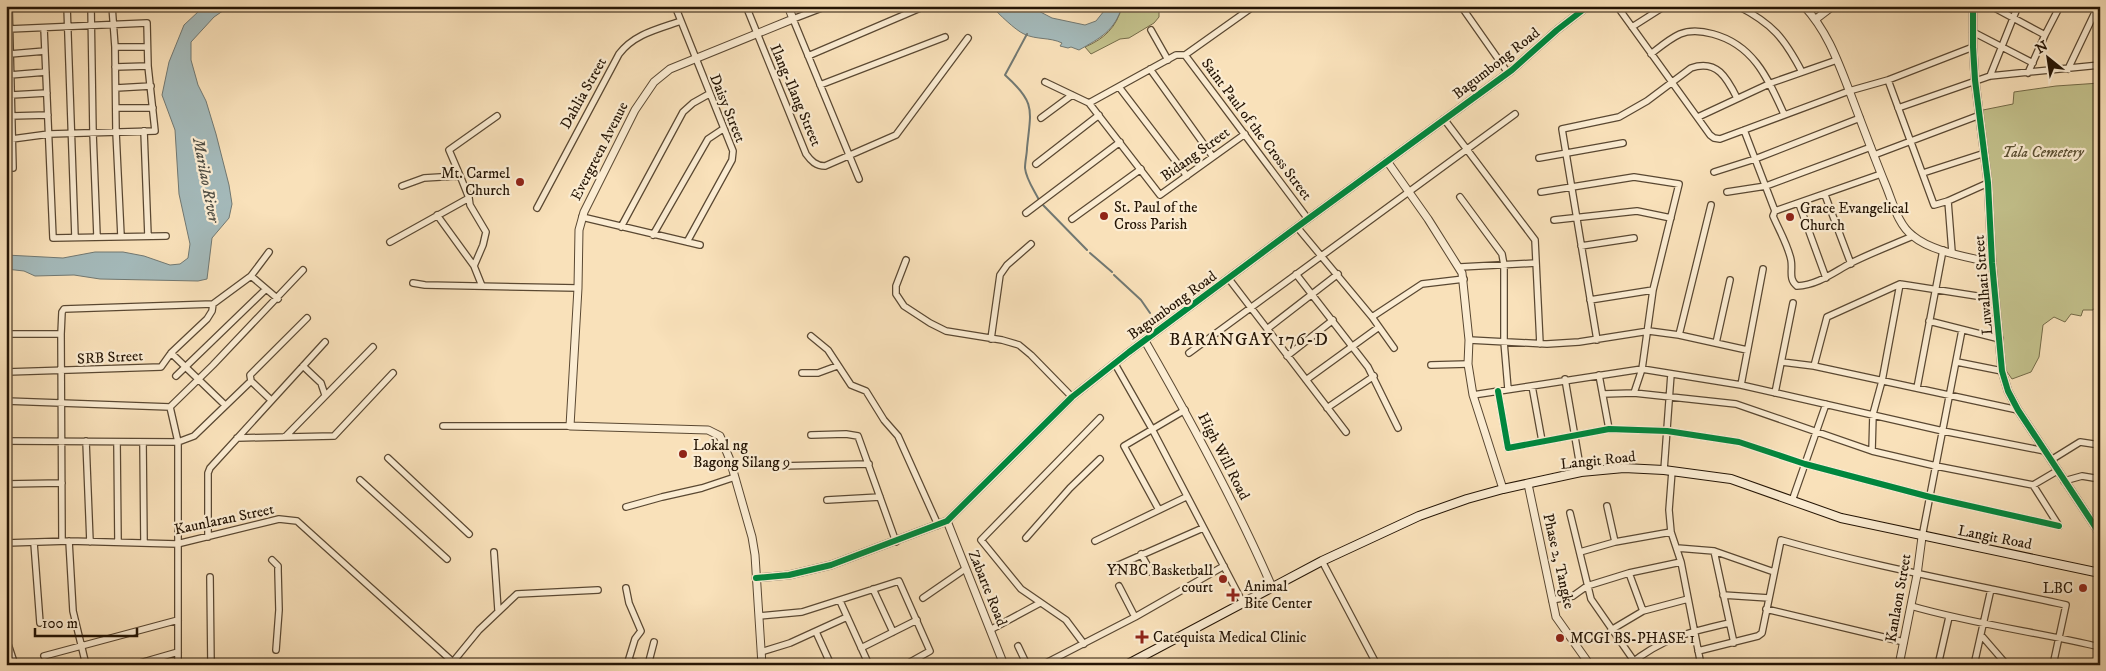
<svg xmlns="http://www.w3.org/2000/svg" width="2106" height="671" viewBox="0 0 2106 671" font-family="'IM FELL DW Pica',serif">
<rect width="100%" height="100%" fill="#f9e1ba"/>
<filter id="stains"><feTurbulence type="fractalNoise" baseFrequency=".004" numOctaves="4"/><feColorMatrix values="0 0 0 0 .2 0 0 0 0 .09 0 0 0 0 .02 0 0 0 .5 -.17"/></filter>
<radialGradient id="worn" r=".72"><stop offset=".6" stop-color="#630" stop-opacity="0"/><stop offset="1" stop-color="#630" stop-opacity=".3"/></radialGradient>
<!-- green -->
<path fill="#c3c18c" stroke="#746b48" d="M1122,6H1159V17L1154,23L1129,38L1120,39L1091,54L1085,47C1104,39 1117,27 1122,6Z
M2100,83V308L2095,307L2093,310H2083L2081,316L2071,314L2065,322L2054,317L2043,325L2039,357L2031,372L2012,379L2005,369L1983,110L2013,104L2014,92L2056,86Z"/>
<!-- water -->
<path fill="#a4babb" stroke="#717872" d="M210,6H230L214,17L191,42V60L198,85L206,101L216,134L229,185L232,204L229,218L212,238L207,279L198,281L100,279L74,275L35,276L24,271L6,269V255L63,258L95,252H123L144,256L170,265L180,264L188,258L190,244L179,194L175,130L162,95L169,62L184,25L199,11Z
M991,6H1029L1052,18L1085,25L1096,21L1108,6H1122C1115,31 1100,38 1079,50L1071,47L1068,48L1060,46L1062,43C1050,37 1036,40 1024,34C1015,30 999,14 991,6Z"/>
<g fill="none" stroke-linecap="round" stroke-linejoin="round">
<!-- stream -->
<path stroke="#717872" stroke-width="2" d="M1027,34L1005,75C1036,103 1031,109 1027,148C1027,154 1025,161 1025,168C1026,179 1034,190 1039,200
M1042,204L1087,250
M1090,253L1112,272
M1114,275L1141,300L1150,313"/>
<defs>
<path id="minor" d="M9,6L13,168
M67,6L75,237
M91,6L93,133L97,236
M112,6L115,47L116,132L121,236
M675,6L733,151L732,160L687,242
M746,6L806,154C811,161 816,166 825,166L896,135L968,38
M827,6L793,19L859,179
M1461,6L1508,73
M1617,6L1710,135L1714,138L1720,139L1849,91L1888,80L1973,47
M1738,6C1773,24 1784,38 1802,72
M1991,6L2045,35
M1632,27L1665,6
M44,28L53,238L166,236
M9,29L147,23L148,66L155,131L49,134L12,139
M1151,30L1168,60
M1973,32L2033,63
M115,47H147
M10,54L45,51
M1651,54C1660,47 1669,39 1680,34C1690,30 1702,31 1713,34C1754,45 1768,79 1784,114
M1185,55L1308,219
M1185,55L1254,6
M808,56L925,6
M115,67L148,66
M1150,69L1213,157
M2068,69L2098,6
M2028,73L2045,35L2060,6
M10,75L46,72
M1990,76L2018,6
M1888,80L1934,205L1948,201L1988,183
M1045,82L1089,103L1160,195L1245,134
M820,85L945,37
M1119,87L1187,176
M116,88L151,86
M11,95L47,93
M1089,103L1176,55H1185
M116,108H153
M1898,108L1990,76L2100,65
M11,116L48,115
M1698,117L1771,83L1837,60
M1041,118L1072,95
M1444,119L1535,240L1540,344
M1744,130L1775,211L1773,216C1779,230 1788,245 1791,260C1793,270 1788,279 1797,286C1818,285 1834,272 1851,263C1871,253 1892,245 1913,236
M144,131L148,236
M1874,155L1980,115
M1539,158L1623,143
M1036,164L1099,115
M1714,172L1755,159L1860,118
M1923,173L1985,153
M461,178L449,150L497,116
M402,186L424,178L457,176L461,178L469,198
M1541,192L1634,177L1679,184L1653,290L1642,369L1634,393
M1727,192L1766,186L1871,147
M1825,195L1851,264
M1460,197L1502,254L1504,265V342L1508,389
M1948,201L1952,252
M1799,204L1826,278
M537,208L619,54C634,34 658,29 681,21
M1775,211L1881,174
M1026,213L1120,142
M437,215L474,266
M582,217L700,245
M1072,219L1141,169
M1554,220L1637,211L1671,218
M621,227L683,112L693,103L709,94
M1297,227L1372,317L1394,348
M653,235L708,139L723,129
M390,242L469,198L470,205L486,232L483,245L474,266L482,286
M1581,246L1634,238
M906,260L896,286V294L904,306L930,323L946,331L1002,340L1019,345L1031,355L1072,397
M1460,267L1536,263
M1296,274L1368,367L1398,428
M251,276L278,299
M1229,279L1346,432
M413,283L425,285L578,288
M1590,300L1653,290
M1372,317L1422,284L1464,279
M1929,321L2000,339
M1267,329L1338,274
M6,334H61
M1679,335L1711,205
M811,336L828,350L851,385L866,391L884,420L898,436L938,525
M991,339L1000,275L1007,265L1031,244
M1469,340L1547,344L1579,342L1649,331L1679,335L1747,350
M1597,340L1562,129L1619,117L1647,101L1691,68C1717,59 1727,78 1737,98
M1716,343L1730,280
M171,353L225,405
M1189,353L1515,114
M6,356L7,401
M1287,356L1333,320
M1782,362L1814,366L2018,410
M1957,362L2002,371
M1115,364L1152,429L1243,603
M1431,365L1468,364
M303,366L321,383L325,395
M1814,366L1827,317L1900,284L1996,299
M7,372L161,367L171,353L207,319L212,311L213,304
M802,373H818L837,366
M1599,375L1609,429
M176,376L266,289
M1565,379L1581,472
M1306,380L1379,327
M1741,385L1763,269
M1532,386L1542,441
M1917,388L1943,250
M1498,391L1508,448L1609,429L1667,431L1739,442L1805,464L1930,497L2059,526
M1775,393L1793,303
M1603,394L1634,393L1736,404L1872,451L1936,466L2033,485L2057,471
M1473,395L1642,369L1741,385L1943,431L2045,451
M271,400L251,381L250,375L307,318
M6,401L170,407L213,365L303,270
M170,407L178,442V665
M1327,408L1374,376
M443,426H570
M811,435L846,434L858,436L896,542
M285,437L373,347
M237,438L334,436L393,373
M6,441L178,442L194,436L251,381
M86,441L90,542
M117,442L118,542
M143,442L144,543
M1872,451L1873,414L1882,381L1900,284
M388,458L469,534
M2051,460L2080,442L2100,445
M779,466L869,464
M1664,470L1671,374
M1672,471L1669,510L1671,532L1681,562L1701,665
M360,480L447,559
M2064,481L2082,476L2100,479
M6,484L62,483
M2033,485L2059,526
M827,500L880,497
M1792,501L1826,404
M1607,506L1615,542
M626,507L662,497L702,488L735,477
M1159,510L1124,446L1185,410
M1570,513L1591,599L1634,661
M208,537V473L210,468L325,342
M1922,537L1962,330
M1026,538L1070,488L1100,459
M62,541L61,334L62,312L64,309L213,304L251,276L269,252
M69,541L73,611L86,665
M1095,541L1186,497
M6,543L69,541L177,544L279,519L297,521L453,662
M34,543L40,623
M1677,548L1714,551L1774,572
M1714,551L1734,643
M494,552L498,610
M1580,552L1615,542L1671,532
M1141,554L1151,572
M272,560L278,566V571L279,610L276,650
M1322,561L1377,665
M1112,568L1203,528
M1629,573L1643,611
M210,577L211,665
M1119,586L1135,617
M626,588L629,603L641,631L635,639L627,665
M873,589L893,632
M1723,595L1769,598
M923,598L965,569
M1552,600L1573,596L1587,586L1629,573L1681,562
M840,601L869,665
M1911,606C1973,624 2037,632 2100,647
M1766,609L1904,642
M759,616L802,612L899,581L930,651L905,665
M990,630L1040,603
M1611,630L1643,611L1688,599
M816,632L831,665
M1981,635L2007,665
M6,638L15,665
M1084,644L1066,620L1021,589L981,540L1100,418
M1018,646L1027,665
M861,648L917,620
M1698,651L1758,636L1762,633L1781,540C1875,567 1971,584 2066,605L2053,665
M761,652L790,643L847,617
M44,656L178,620
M629,661L645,665
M452,663L479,630L517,594L598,590
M133,665L178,652
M263,665H266
M648,665L654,642
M1042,665L1135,617L1224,566
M1629,665C1662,638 1689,632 1729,623
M1938,665L1949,617
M1974,665L1991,589"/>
<path id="tertiary" d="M1804,6C1827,31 1837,59 1849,90C1861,122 1873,154 1886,186C1893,203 1898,225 1913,236C1932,252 1969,257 1992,263
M1973,6V47L1975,80L1988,183L1992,263L2002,371L2008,391L2018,410L2100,534
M1816,19L1833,6
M1387,161L1428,219L1462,273L1469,340L1468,364L1473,395L1503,489
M1145,341C1191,421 1235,502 1272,587
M1528,484L1556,617L1590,665
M947,521L1004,665
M756,578L789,575L831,565L947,521L1072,397L1129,352L1297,227L1512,70L1557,30L1588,6
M762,665L755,555L752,537L730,460L720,436L708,430L570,426L578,288L579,230L584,212L635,110L654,82L670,69L793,19L788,6
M1899,665L1917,575L1922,537"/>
<path id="secondary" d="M1126,665L1322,561L1419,516L1467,499L1503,489L1581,472L1624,468L1664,470L1731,479L1841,518L2100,573"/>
</defs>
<!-- minor casing -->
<use href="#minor" stroke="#5a4832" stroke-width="8"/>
<!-- tertiary casing -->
<use href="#tertiary" stroke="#5a4832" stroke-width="9"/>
<!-- secondary casing -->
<use href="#secondary" stroke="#251505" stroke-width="10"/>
<!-- minor -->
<use href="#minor" stroke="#fbecd2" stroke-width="5.5"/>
<!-- tertiary -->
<use href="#tertiary" stroke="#fbecd2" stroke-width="7"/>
<!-- secondary -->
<use href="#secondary" stroke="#fbecd2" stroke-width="8"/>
<defs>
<path id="cycleway" d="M1973,6V47L1975,80L1988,183L1992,263L2002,371L2008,391L2018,410L2100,534
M1498,391L1508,448L1609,429L1667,431L1739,442L1805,464L1930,497L2059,526
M756,578L789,575L831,565L947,521L1072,397L1129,352L1297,227L1512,70L1557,30L1588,6"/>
</defs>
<!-- cycleway casing -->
<use href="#cycleway" stroke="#fbecd2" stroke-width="9"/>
<!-- cycleway -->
<use href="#cycleway" stroke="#00873e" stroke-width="6"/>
</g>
<!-- markers -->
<g fill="#8f2418" stroke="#fbecd2" stroke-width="2">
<circle cx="520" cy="182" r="5"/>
<circle cx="1104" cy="216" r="5"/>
<circle cx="1790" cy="217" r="5"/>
<circle cx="683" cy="454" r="5"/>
<circle cx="1223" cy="579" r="5"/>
<circle cx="2083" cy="588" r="5"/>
<path d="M1230.5 587.5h5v5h5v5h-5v5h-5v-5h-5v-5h5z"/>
<path d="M1139.5 629.5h5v5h5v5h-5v5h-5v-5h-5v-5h5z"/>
<circle cx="1560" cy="638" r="5"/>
</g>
<g text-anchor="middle" stroke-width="4.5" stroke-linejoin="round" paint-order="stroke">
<!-- street labels -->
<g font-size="15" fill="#251505" stroke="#fbecd2">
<text transform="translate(1496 63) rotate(-38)" y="5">Bagumbong Road</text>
<text transform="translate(583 93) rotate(-61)" y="5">Dahlia Street</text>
<text transform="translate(796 95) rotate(67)" y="5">Ilang-Ilang Street</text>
<text transform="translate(728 108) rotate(68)" y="5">Daisy Street</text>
<text transform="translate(1257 129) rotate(53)" y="5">Saint Paul of the Cross Street</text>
<text transform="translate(599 151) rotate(-63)" y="5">Evergreen Avenue</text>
<text transform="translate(1195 154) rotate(-36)" y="5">Bidang Street</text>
<text transform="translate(1983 285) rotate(-95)" y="5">Luwalhati Street</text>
<text transform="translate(1172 305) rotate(-36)" y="5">Bagumbong Road</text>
<text transform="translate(110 357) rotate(-3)" y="5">SRB Street</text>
<text transform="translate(1224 456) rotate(63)" y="5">High Will Road</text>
<text transform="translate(1598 460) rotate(-6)" y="5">Langit Road</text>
<text transform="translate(224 519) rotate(-12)" y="5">Kaunlaran Street</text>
<text transform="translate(1995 537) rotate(11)" y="5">Langit Road</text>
<text transform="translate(1559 561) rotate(77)" y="5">Phase 2, Tangke</text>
<text transform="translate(988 588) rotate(68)" y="5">Zabarte Road</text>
<text transform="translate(1898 598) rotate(-80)" y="5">Kanlaon Street</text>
</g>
<!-- park labels -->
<g font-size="15" font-style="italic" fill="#5c5134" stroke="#fbecd2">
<text x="2043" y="157">Tala Cemetery</text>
</g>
<!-- poi labels -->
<g font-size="15" fill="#251505" stroke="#fbecd2" text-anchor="start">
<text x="510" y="178" text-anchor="end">Mt. Carmel<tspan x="510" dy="17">Church</tspan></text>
<text x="1114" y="212">St. Paul of the<tspan x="1114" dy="17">Cross Parish</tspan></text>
<text x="1800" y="213">Grace Evangelical<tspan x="1800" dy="17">Church</tspan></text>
<text x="693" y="450">Lokal ng<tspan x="693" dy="17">Bagong Silang 9</tspan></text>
<text x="1213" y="575" text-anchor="end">YNBC Basketball<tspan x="1213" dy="17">court</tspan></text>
<text x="1244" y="591">Animal<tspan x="1244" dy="17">Bite Center</tspan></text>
<text x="2073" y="593" text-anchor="end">LBC</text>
<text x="1153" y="642">Catequista Medical Clinic</text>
<text x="1570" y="643">MCGI BS-PHASE 1</text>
</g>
<!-- water labels -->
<g font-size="16" font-style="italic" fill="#514f45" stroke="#fbecd2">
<text transform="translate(207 180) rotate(79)" y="6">Marilao River</text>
</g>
<!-- quarter labels -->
<g font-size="18" letter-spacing="1" fill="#251505" stroke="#fbecd2">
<text x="1249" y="345">BARANGAY 176-D</text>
</g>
</g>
<!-- margin -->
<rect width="2106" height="671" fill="none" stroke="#f9e1ba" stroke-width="25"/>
<rect x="8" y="8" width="2091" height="656" fill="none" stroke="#251505" stroke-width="2.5"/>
<rect x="12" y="12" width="2081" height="646" fill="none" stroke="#251505"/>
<!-- north arrow -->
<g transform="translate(2048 58) rotate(330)" stroke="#fbecd2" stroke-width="4" paint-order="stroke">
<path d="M0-4L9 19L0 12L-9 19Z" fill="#251505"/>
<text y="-8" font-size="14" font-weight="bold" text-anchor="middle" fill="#251505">N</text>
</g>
<!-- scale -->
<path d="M35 628v8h102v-8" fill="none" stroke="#251505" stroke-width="2.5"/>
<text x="42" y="628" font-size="15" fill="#251505" stroke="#fbecd2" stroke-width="4" paint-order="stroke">100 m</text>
<rect width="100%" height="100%" filter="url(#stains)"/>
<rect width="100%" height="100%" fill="url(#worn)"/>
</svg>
